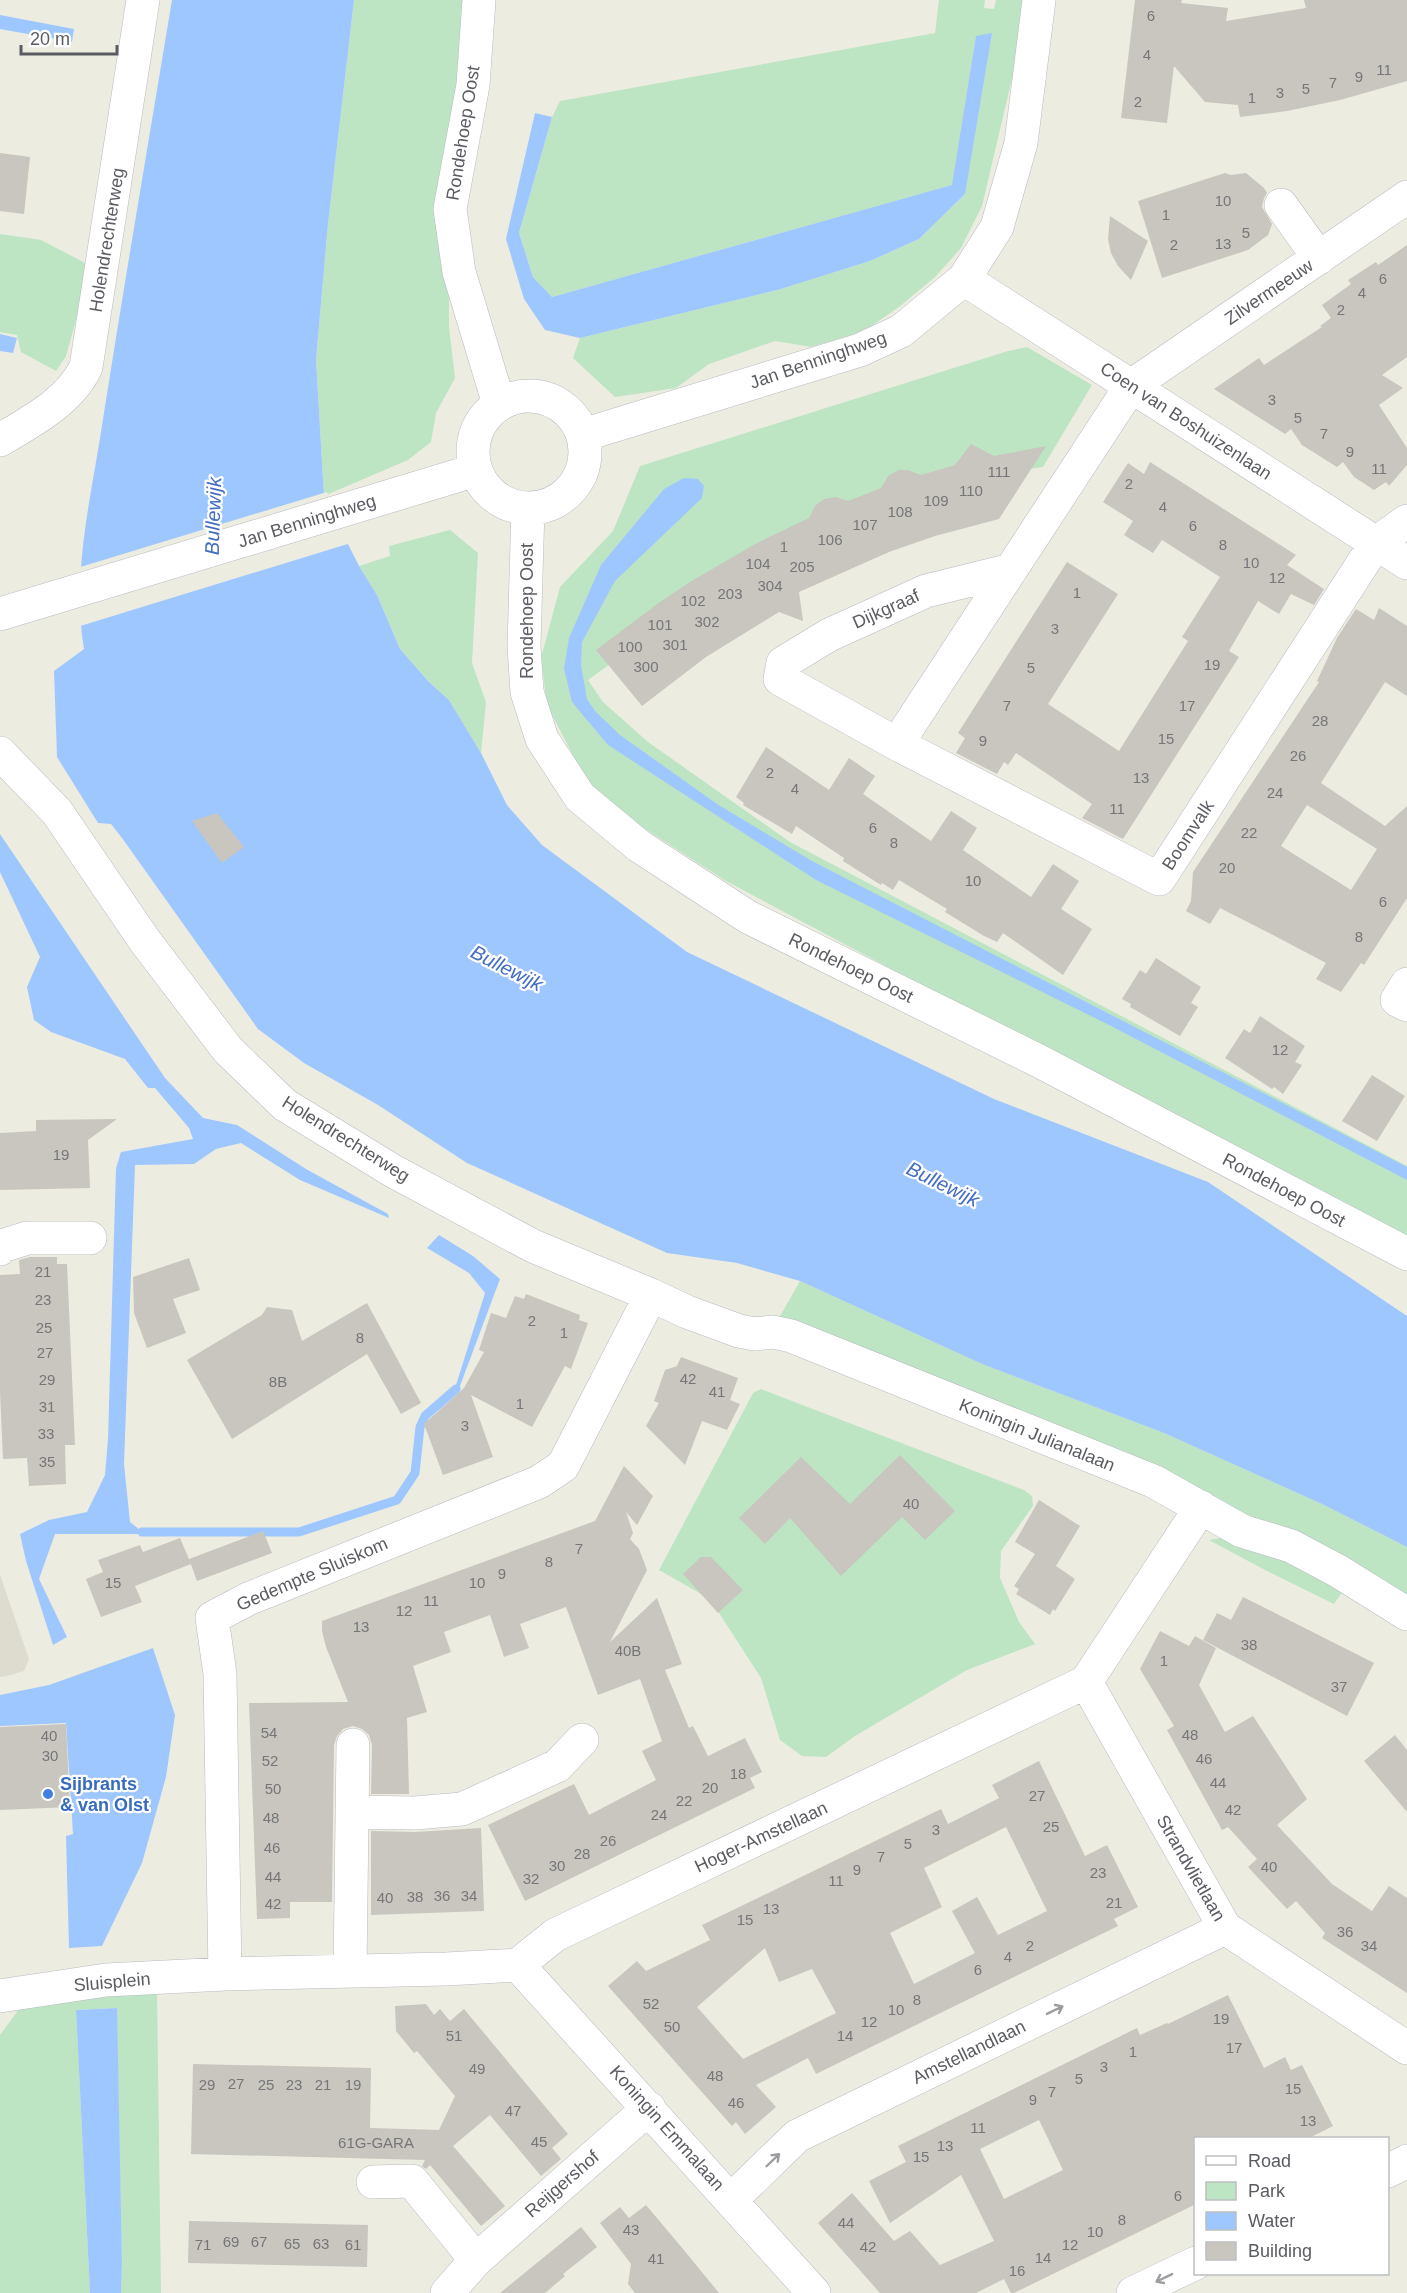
<svg xmlns="http://www.w3.org/2000/svg" width="1407" height="2293" viewBox="0 0 1407 2293" font-family="Arial,sans-serif">
<rect width="100%" height="100%" fill="#edece1"/>
<!-- education -->
<path fill="#dddccf" d="M0,1575L29,1659L24,1671L7,1676L0,1677Z"/>
<!-- green -->
<path fill="#bde5c3" d="M354,0H462L449,296V327L455,378L436,413L431,442L408,460L324,496L316,360L328,224Z
M939,0H985L984,8L994,9L996,0H1022L1015,66L982,206L961,248L935,277L899,307L864,331L811,347L775,341L709,364L676,388L615,397L573,358L580,338L781,289L870,261L919,239L965,194L976,36L953,185L552,297L533,277L519,233L552,117L560,101L935,33Z
M0,234L41,240L91,266L66,356L56,371L21,352L17,335L0,332Z
M1027,347L1092,385L1043,467L1009,472L689,607L588,680L603,702L648,742L790,842L1407,1166V1243L726,881L625,816L592,792L547,705L541,658L560,587L613,531L640,466L1008,351Z
M450,530L478,553L472,663L486,702L481,753L449,700L428,681L400,649L377,595L359,566L390,556L389,546Z
M800,1281L982,1364L1164,1433L1324,1505L1407,1547V1600L1248,1522L811,1326L779,1318Z
M761,1389L1024,1490L1032,1496L1033,1506L1001,1551L1000,1578L1019,1622L1035,1644L967,1670L855,1736L826,1757L802,1756L780,1740L761,1678L710,1599L659,1570L753,1393Z
M1220,1538L1234,1545L1283,1555L1343,1591L1334,1604L1265,1570L1209,1540Z
M157,1991L161,2293H121L122,2263L116,2008L76,2010L90,2293H0V2035L22,2005Z"/>
<!-- water -->
<path fill="#9fc7ff" d="M172,0H354L328,224L316,360L324,496L359,566L377,595L400,649L428,681L449,700L481,753L507,805L542,845L687,952L994,1099L1208,1182L1407,1316V1547L1324,1505L1164,1433L982,1364L800,1281L737,1263L667,1253L467,1163L378,1105L304,1063L258,1029L122,838L111,824L98,823L57,757L54,671L84,649C71,573 92,494 103,419C125,279 149,139 172,0Z
M0,15L74,29L72,42L0,29Z
M992,33L965,194L919,239L870,261L781,289L724,303L580,338L545,330L524,299L506,239L535,113L552,117L519,233L533,277L552,297L952,185L976,36Z
M0,334L17,338L13,353L0,351Z
M684,478L698,479L704,486L702,498L615,581L582,642L581,665L587,699L595,711L620,735L717,804L812,861L1407,1167V1180L1109,1025L816,880L608,745L572,702L564,669L569,638L601,565L664,489Z
M0,834L165,1078L203,1118L237,1125L306,1169L388,1214L389,1218L300,1180L241,1143L216,1149L194,1164L135,1165L124,1464L130,1522L145,1534H55L39,1579L67,1637L53,1645L26,1561L20,1534L49,1520L87,1512L105,1475L108,1439L116,1168L121,1152L193,1139L189,1128L155,1088H148L125,1059L51,1032L34,1020L27,987L40,957L0,872Z
M439,1235L473,1256L500,1279L457,1394L456,1385L485,1293L469,1273L427,1248Z
M153,1648L175,1715L166,1777L142,1863L102,1946L69,1948L66,1836L73,1834L66,1723L0,1726V1695L49,1685Z
M117,2008L122,2263L121,2293H90L76,2010Z"/>
<!-- pier -->
<path fill="#edece1" d="M327,492L351,543L77,627V568Z"/>
<g fill="none" stroke-linecap="round" stroke-linejoin="round">
<!-- stream -->
<path stroke="#9fc7ff" stroke-width="9" d="M142,1532H299L397,1500L415,1473L420,1427L425,1416L456,1389"/>
</g>
<!-- building -->
<path fill="#c8c6be" fill-rule="evenodd" d="M1135,0H1182L1181,3L1228,8L1226,21L1306,8L1304,0H1407V81L1340,100L1287,111L1240,117L1238,105L1205,102L1174,66L1167,123L1121,118Z
M0,153L30,157L24,214L0,211Z
M1225,173L1231,175L1246,173L1264,188L1267,193L1264,198L1262,207L1272,224L1268,235L1248,250L1162,278L1138,201Z
M1110,216L1148,241L1131,280L1118,266L1111,253L1108,239Z
M1407,245V357L1382,375L1403,388L1379,405L1407,448V465L1389,486L1386,482L1374,490L1354,477L1343,462L1337,467L1302,445L1291,429L1285,434L1214,389L1259,358L1264,365L1322,327L1320,326L1331,318L1322,305L1351,284L1348,280L1376,262L1378,265Z
M971,444L994,456L1046,446L999,519L935,536L889,552L799,592L803,621L779,612L706,657L642,706L596,650L660,602L690,582L757,543L809,518L815,506L824,499L836,497L848,501L881,488L889,475L899,470H908L921,475L955,465Z
M1150,462L1296,555L1287,565L1324,589L1314,605L1291,594L1279,614L1258,601L1229,651L1239,657L1123,839L1082,818L1092,804L1016,753L1008,765L1004,762L997,774L956,753L965,738L958,733L1067,562L1118,594L1048,704L1119,751L1188,641L1182,637L1220,577L1162,540L1153,553L1124,535L1133,521L1103,502L1128,463L1144,474Z
M1379,608L1407,626V696L1385,682L1321,783L1385,826L1407,806V898L1364,965L1361,963L1341,992L1316,979L1326,963L1273,935L1220,908L1210,924L1186,911L1191,901L1193,872L1319,682L1317,681L1337,638L1356,609L1374,620ZM1307,805L1377,849L1351,890L1281,846Z
M766,747L829,790L849,758L875,776L863,794L931,841L951,811L977,828L963,850L1031,897L1053,864L1079,881L1061,909L1092,929L1063,975L1003,933L997,942L984,936L945,912L947,909L899,880L893,890L882,883L881,885L843,861L844,858L796,826L792,834L743,805L744,803L736,797Z
M217,813L244,847L222,863L192,821Z
M1156,958L1201,987L1191,1003L1198,1007L1180,1036L1130,1007L1131,1004L1122,999L1140,970L1146,974Z
M1260,1016L1305,1046L1295,1062L1302,1065L1283,1094L1274,1087L1272,1089L1225,1058L1244,1029L1250,1033Z
M1372,1075L1405,1096L1377,1141L1342,1121Z
M117,1119L88,1140L90,1188L0,1190V1133L36,1131V1120Z
M30,1257H57V1264H67L75,1445H65L66,1484L29,1486L27,1458L3,1459L0,1392V1275L20,1274L19,1260Z
M189,1258L200,1290L173,1299L186,1333L147,1348L134,1313L133,1277Z
M526,1294L580,1315L579,1320L588,1323L571,1369L565,1366L532,1427L471,1395L493,1457L443,1475L424,1424L464,1388L484,1352L479,1350L491,1313L506,1318L515,1296L524,1299Z
M367,1303L421,1403L401,1414L367,1354L232,1439L187,1360L262,1315L267,1307L292,1310L302,1341Z
M681,1357L738,1378L730,1400L740,1404L727,1430L702,1421L685,1465L646,1426L659,1403L654,1401L665,1370L677,1366Z
M900,1455L955,1511L925,1540L902,1517L841,1576L790,1518L765,1544L739,1518L801,1457L850,1504Z
M624,1466L653,1496L637,1525L626,1512L633,1533L630,1539L639,1549L647,1570L610,1642L657,1598L682,1664L665,1670L689,1728L693,1726L708,1756L745,1738L762,1772L750,1778L755,1788L525,1901L488,1825L574,1784L589,1815L656,1780L642,1751L662,1741L640,1679L598,1695L566,1607L520,1624L529,1648L504,1657L490,1615L444,1632L451,1652L413,1666L427,1712L407,1718L409,1794H371L372,1745L369,1735L362,1729L353,1726L343,1729L337,1736L334,1745L332,1902H290V1918L257,1919L249,1703L348,1702L326,1647L322,1631V1621L595,1521Z
M1039,1500L1080,1526L1056,1566L1075,1579L1055,1611L1053,1609L1050,1615L1016,1594L1019,1589L1014,1586L1035,1554L1015,1542Z
M263,1531L272,1553L197,1581L189,1559Z
M180,1538L191,1564L135,1586L142,1602L101,1617L86,1579L103,1572L98,1560L140,1545L143,1552Z
M701,1557H711L743,1590L718,1613L683,1574Z
M1243,1597L1374,1663L1347,1716L1203,1640L1217,1613L1231,1620Z
M1160,1631L1189,1646L1195,1636L1216,1648L1199,1685L1225,1732L1253,1716L1307,1799L1277,1825L1332,1884L1372,1911L1389,1886L1407,1898V1993L1322,1938L1325,1933L1296,1901L1287,1909L1248,1867L1257,1859L1228,1827L1222,1830L1167,1730L1174,1726L1140,1669Z
M66,1724L70,1807L0,1810V1727Z
M1395,1735L1407,1750V1812L1364,1761Z
M1039,1761L1085,1856L1107,1845L1138,1907L1114,1919L1118,1926L816,2074L808,2058L756,2085L776,2107L745,2134L736,2122L732,2126L608,1986L637,1961L646,1971L710,1940L702,1925L941,1809L948,1824L999,1798L992,1785ZM1006,1827L1047,1911L998,1935L977,1897L952,1911L975,1953L914,1984L890,1933L942,1907L924,1868ZM765,1948L779,1982L812,1969L836,2013L743,2059L697,2007Z
M481,1828L484,1911L371,1915V1831L415,1832Z
M1228,1995L1264,2068L1285,2057L1291,2070L1302,2065L1333,2126L1307,2139H1196V2204L1014,2293H1011L1004,2279L976,2293H880L818,2223L852,2193L894,2241L910,2231L940,2265L994,2241L961,2175L890,2223L869,2181L906,2162L898,2146L1137,2028L1140,2035L1167,2023L1168,2024ZM1039,2120L1063,2170L1004,2199L980,2149Z
M426,2004L434,2015L440,2009L450,2021L464,2009L568,2134L552,2148L561,2159L541,2176L490,2115L453,2146L505,2206L481,2226L430,2165L426,2169L422,2166L425,2160L191,2154L193,2064L371,2068L370,2128L439,2130L455,2096L417,2051L414,2053L396,2031L395,2006Z
M646,2205L688,2255L719,2293H635L628,2284L631,2264L600,2223L620,2207L629,2218Z
M189,2221L368,2225L367,2267L188,2263Z
M581,2227L597,2247L563,2274L565,2276L545,2293H500Z"/>
<g fill="none" stroke-linecap="round" stroke-linejoin="round">
<defs>
<path id="minor" d="M479,0L473,85L450,209L459,272L499,404
M1407,197L1131,386L897,744L1159,879L1376,543L1407,521
M1281,205L1319,258
M964,279L1407,563
M473 452a56 56 0 1 1 112 0a56 56 0 1 1-112 0Z
M583,435L860,350L901,331L964,279L997,227L1021,143L1039,0
M0,440C32,421 70,401 86,367L143,0
M528,508L524,646L527,692L542,739L580,797L639,846L748,917L1039,1061L1407,1254
M0,614L476,470
M897,744L780,679L783,663L829,635L926,591L1011,570
M0,753L57,812L145,941L228,1050L285,1105L393,1171L533,1246L651,1295L687,1312L739,1331L755,1334L773,1332L791,1336L1153,1481L1242,1531L1291,1546L1338,1571L1407,1614
M1407,984L1397,1000L1407,1005
M0,1249L2,1246L27,1238H90
M1086,1682L1225,1928L1407,2048
M352,1812L415,1813L462,1809L557,1766L582,1740
M518,1965L814,2293
M350,1970L353,1745
M225,1974L220,1674L212,1618L248,1599L539,1482L563,1466L651,1295
M0,1996L106,1980L225,1974L446,1969L518,1965L555,1935L1086,1682L1201,1507
M1388,2171L1407,2161
M373,2182L412,2181L476,2260
M731,2200L797,2136L1225,1928
M447,2293L476,2260L649,2108
M1133,2293L1196,2263"/>
</defs>
<!-- minor casing -->
<use href="#minor" stroke="#b9bac0" stroke-width="34"/>
<!-- minor -->
<use href="#minor" stroke="#fff" stroke-width="33"/>
</g>
<!-- one-way arrows -->
<defs><path id="oneway-shaft" d="M-6 0H5M1.5-3L5.5 0L1.5 3" fill="none" stroke-width="1.6" stroke-linecap="round" stroke-linejoin="round" transform="scale(1.5)"/></defs>
<g stroke="#9c9da1">
<use href="#oneway-shaft" transform="translate(1055 2010) rotate(-26)"/>
<use href="#oneway-shaft" transform="translate(773 2160) rotate(-44)"/>
<use href="#oneway-shaft" transform="translate(1164 2278) rotate(154)"/>
</g>
<!-- markers -->
<circle fill="#3f7fe0" stroke="#fff" stroke-width="2" cx="48" cy="1794" r="6"/>
<g text-anchor="middle" stroke-width="4.5" stroke-linejoin="round" paint-order="stroke">
<!-- number labels -->
<g font-size="15" fill="#767679">
<text x="1151" y="21">6</text>
<text x="1147" y="60">4</text>
<text x="1384" y="75">11</text>
<text x="1359" y="82">9</text>
<text x="1333" y="88">7</text>
<text x="1306" y="94">5</text>
<text x="1280" y="98">3</text>
<text x="1252" y="103">1</text>
<text x="1138" y="107">2</text>
<text x="1223" y="206">10</text>
<text x="1166" y="220">1</text>
<text x="1246" y="238">5</text>
<text x="1223" y="249">13</text>
<text x="1174" y="250">2</text>
<text x="1383" y="284">6</text>
<text x="1362" y="298">4</text>
<text x="1341" y="315">2</text>
<text x="1272" y="405">3</text>
<text x="1298" y="423">5</text>
<text x="1324" y="439">7</text>
<text x="1350" y="457">9</text>
<text x="1379" y="474">11</text>
<text x="999" y="477">111</text>
<text x="1129" y="489">2</text>
<text x="971" y="496">110</text>
<text x="936" y="506">109</text>
<text x="1163" y="512">4</text>
<text x="900" y="517">108</text>
<text x="865" y="530">107</text>
<text x="1193" y="531">6</text>
<text x="830" y="545">106</text>
<text x="1223" y="550">8</text>
<text x="784" y="552">1</text>
<text x="1251" y="568">10</text>
<text x="758" y="569">104</text>
<text x="802" y="572">205</text>
<text x="1277" y="583">12</text>
<text x="770" y="591">304</text>
<text x="1077" y="598">1</text>
<text x="730" y="599">203</text>
<text x="693" y="606">102</text>
<text x="707" y="627">302</text>
<text x="660" y="630">101</text>
<text x="1055" y="634">3</text>
<text x="675" y="650">301</text>
<text x="630" y="652">100</text>
<text x="1212" y="670">19</text>
<text x="646" y="672">300</text>
<text x="1031" y="673">5</text>
<text x="1007" y="711">7</text>
<text x="1187" y="711">17</text>
<text x="1320" y="726">28</text>
<text x="1166" y="744">15</text>
<text x="983" y="746">9</text>
<text x="1298" y="761">26</text>
<text x="770" y="778">2</text>
<text x="1141" y="783">13</text>
<text x="795" y="794">4</text>
<text x="1275" y="798">24</text>
<text x="1117" y="814">11</text>
<text x="873" y="833">6</text>
<text x="1249" y="838">22</text>
<text x="894" y="848">8</text>
<text x="1227" y="873">20</text>
<text x="973" y="886">10</text>
<text x="1383" y="907">6</text>
<text x="1359" y="942">8</text>
<text x="1280" y="1055">12</text>
<text x="61" y="1160">19</text>
<text x="43" y="1277">21</text>
<text x="43" y="1305">23</text>
<text x="532" y="1326">2</text>
<text x="44" y="1333">25</text>
<text x="564" y="1338">1</text>
<text x="360" y="1343">8</text>
<text x="45" y="1358">27</text>
<text x="688" y="1384">42</text>
<text x="47" y="1385">29</text>
<text x="278" y="1387">8B</text>
<text x="717" y="1397">41</text>
<text x="520" y="1409">1</text>
<text x="47" y="1412">31</text>
<text x="465" y="1431">3</text>
<text x="46" y="1439">33</text>
<text x="47" y="1467">35</text>
<text x="911" y="1509">40</text>
<text x="579" y="1554">7</text>
<text x="549" y="1567">8</text>
<text x="502" y="1579">9</text>
<text x="113" y="1588">15</text>
<text x="477" y="1588">10</text>
<text x="431" y="1606">11</text>
<text x="404" y="1616">12</text>
<text x="361" y="1632">13</text>
<text x="1249" y="1650">38</text>
<text x="628" y="1656">40B</text>
<text x="1164" y="1666">1</text>
<text x="1339" y="1692">37</text>
<text x="269" y="1738">54</text>
<text x="1190" y="1740">48</text>
<text x="49" y="1741">40</text>
<text x="50" y="1761">30</text>
<text x="1204" y="1764">46</text>
<text x="270" y="1766">52</text>
<text x="738" y="1779">18</text>
<text x="1218" y="1788">44</text>
<text x="710" y="1793">20</text>
<text x="273" y="1794">50</text>
<text x="1037" y="1801">27</text>
<text x="684" y="1806">22</text>
<text x="1233" y="1815">42</text>
<text x="659" y="1820">24</text>
<text x="271" y="1823">48</text>
<text x="1051" y="1832">25</text>
<text x="936" y="1835">3</text>
<text x="608" y="1846">26</text>
<text x="908" y="1849">5</text>
<text x="272" y="1853">46</text>
<text x="582" y="1859">28</text>
<text x="881" y="1862">7</text>
<text x="557" y="1871">30</text>
<text x="1269" y="1872">40</text>
<text x="857" y="1875">9</text>
<text x="1098" y="1878">23</text>
<text x="273" y="1882">44</text>
<text x="531" y="1884">32</text>
<text x="836" y="1886">11</text>
<text x="442" y="1901">36</text>
<text x="469" y="1901">34</text>
<text x="415" y="1902">38</text>
<text x="385" y="1903">40</text>
<text x="1114" y="1908">21</text>
<text x="273" y="1909">42</text>
<text x="771" y="1914">13</text>
<text x="745" y="1925">15</text>
<text x="1345" y="1937">36</text>
<text x="1030" y="1951">2</text>
<text x="1369" y="1951">34</text>
<text x="1008" y="1962">4</text>
<text x="978" y="1975">6</text>
<text x="917" y="2005">8</text>
<text x="651" y="2009">52</text>
<text x="896" y="2015">10</text>
<text x="1221" y="2024">19</text>
<text x="869" y="2027">12</text>
<text x="672" y="2032">50</text>
<text x="454" y="2041">51</text>
<text x="845" y="2041">14</text>
<text x="1234" y="2053">17</text>
<text x="1133" y="2057">1</text>
<text x="1104" y="2072">3</text>
<text x="477" y="2074">49</text>
<text x="715" y="2081">48</text>
<text x="1079" y="2084">5</text>
<text x="236" y="2089">27</text>
<text x="207" y="2090">29</text>
<text x="266" y="2090">25</text>
<text x="294" y="2090">23</text>
<text x="323" y="2090">21</text>
<text x="353" y="2090">19</text>
<text x="1293" y="2094">15</text>
<text x="1052" y="2097">7</text>
<text x="1033" y="2105">9</text>
<text x="736" y="2108">46</text>
<text x="513" y="2116">47</text>
<text x="1308" y="2126">13</text>
<text x="978" y="2133">11</text>
<text x="539" y="2147">45</text>
<text x="376" y="2148">61G-GARA</text>
<text x="945" y="2151">13</text>
<text x="921" y="2162">15</text>
<text x="1178" y="2201">6</text>
<text x="1122" y="2225">8</text>
<text x="846" y="2228">44</text>
<text x="631" y="2235">43</text>
<text x="1095" y="2237">10</text>
<text x="231" y="2247">69</text>
<text x="259" y="2247">67</text>
<text x="292" y="2249">65</text>
<text x="321" y="2249">63</text>
<text x="203" y="2250">71</text>
<text x="353" y="2250">61</text>
<text x="1070" y="2250">12</text>
<text x="868" y="2252">42</text>
<text x="1043" y="2263">14</text>
<text x="656" y="2264">41</text>
<text x="1017" y="2276">16</text>
</g>
<!-- street labels -->
<g font-size="18" fill="#5a5c62" stroke="#fff">
<text transform="translate(463 133) rotate(-81)" y="6">Rondehoep Oost</text>
<text transform="translate(107 240) rotate(-81)" y="6">Holendrechterweg</text>
<text transform="translate(1269 292) rotate(-34)" y="6">Zilvermeeuw</text>
<text transform="translate(818 360) rotate(-19)" y="6">Jan Benninghweg</text>
<text transform="translate(1186 421) rotate(33)" y="6">Coen van Boshuizenlaan</text>
<text transform="translate(307 521) rotate(-17)" y="6">Jan Benninghweg</text>
<text transform="translate(886 609) rotate(-24)" y="6">Dijkgraaf</text>
<text transform="translate(527 611) rotate(-90)" y="6">Rondehoep Oost</text>
<text transform="translate(1188 835) rotate(-57)" y="6">Boomvalk</text>
<text transform="translate(851 968) rotate(26)" y="6">Rondehoep Oost</text>
<text transform="translate(346 1139) rotate(32)" y="6">Holendrechterweg</text>
<text transform="translate(1284 1190) rotate(28)" y="6">Rondehoep Oost</text>
<text transform="translate(1037 1435) rotate(22)" y="6">Koningin Julianalaan</text>
<text transform="translate(312 1574) rotate(-23)" y="6">Gedempte Sluiskom</text>
<text transform="translate(761 1837) rotate(-25)" y="6">Hoger-Amstellaan</text>
<text transform="translate(1191 1868) rotate(60)" y="6">Strandvlietlaan</text>
<text transform="translate(112 1982) rotate(-5)" y="6">Sluisplein</text>
<text transform="translate(969 2052) rotate(-26)" y="6">Amstellandlaan</text>
<text transform="translate(667 2128) rotate(48)" y="6">Koningin Emmalaan</text>
<text transform="translate(562 2184) rotate(-41)" y="6">Reijgershof</text>
</g>
<!-- shop labels -->
<g font-size="18" font-weight="bold" fill="#366cbe" stroke="#fff" text-anchor="start">
<text x="60" y="1790">Sijbrants<tspan x="60" dy="21">&amp; van Olst</tspan></text>
</g>
<!-- water labels -->
<g font-size="20" font-style="italic" fill="#416dc3" stroke="#fff">
<text transform="translate(213 516) rotate(-88)" y="7">Bullewijk</text>
<text transform="translate(507 968) rotate(27)" y="7">Bullewijk</text>
<text transform="translate(943 1184) rotate(26)" y="7">Bullewijk</text>
</g>
</g>
<!-- legend -->
<rect x="1194" y="2137" width="195" height="138" fill="#ffffff" stroke="#bdbec0" stroke-width="1.5"/>
<rect x="1206" y="2156" width="30" height="9" fill="#ffffff" stroke="#bdbec0" stroke-width="1.5"/>
<text x="1248" y="2167" font-size="18" fill="#5a5c62">Road</text>
<rect x="1206" y="2182" width="30" height="18" fill="#bde5c3" stroke="#bdbec0" stroke-width="1.5"/>
<text x="1248" y="2197" font-size="18" fill="#5a5c62">Park</text>
<rect x="1206" y="2212" width="30" height="18" fill="#9fc7ff" stroke="#bdbec0" stroke-width="1.5"/>
<text x="1248" y="2227" font-size="18" fill="#5a5c62">Water</text>
<rect x="1206" y="2242" width="30" height="18" fill="#c8c6be" stroke="#bdbec0" stroke-width="1.5"/>
<text x="1248" y="2257" font-size="18" fill="#5a5c62">Building</text>
<!-- scale -->
<path d="M21 45v9h96v-9" fill="none" stroke="#5a5c62" stroke-width="3"/>
<text x="30" y="45" font-size="18" fill="#5a5c62" stroke="#ffffff" stroke-width="4.5" paint-order="stroke">20 m</text>
</svg>
